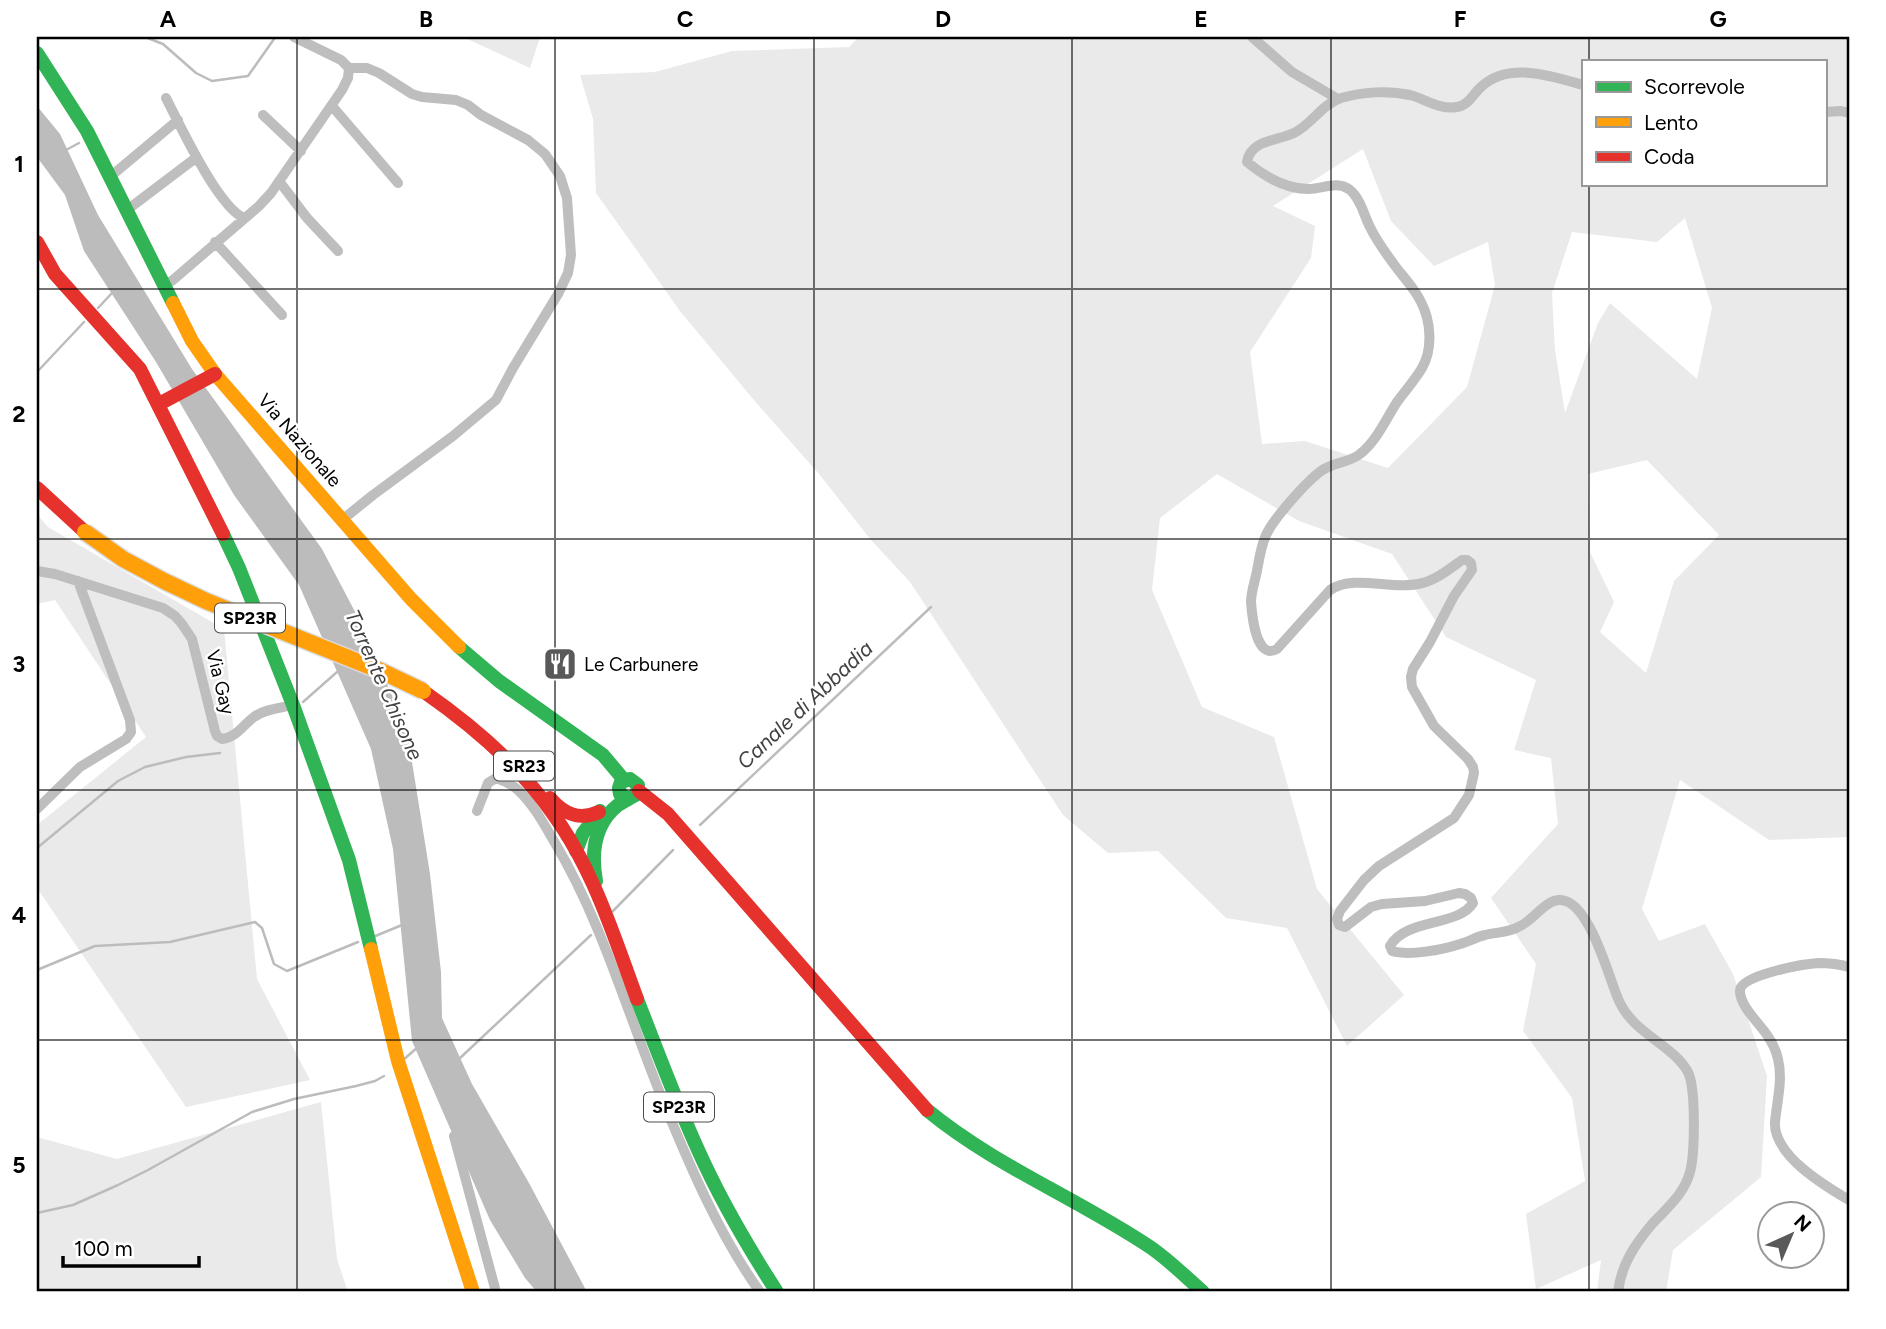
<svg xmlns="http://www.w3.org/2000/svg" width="1886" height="1329" viewBox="0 0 1886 1329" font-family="Figtree,sans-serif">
<rect width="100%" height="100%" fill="#fff"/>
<!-- green -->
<path fill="#eaeaea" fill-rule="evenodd" d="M463,37H540L530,68Z
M859,37H1849V837L1769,840L1680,780L1642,909L1659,941L1705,924L1733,974L1767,1076L1761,1177L1673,1250L1666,1292H1597L1601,1260L1536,1289L1526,1214L1585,1181L1572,1098L1523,1031L1536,964L1491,898L1558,824L1551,758L1514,750L1536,680L1446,637L1392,554L1299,521L1217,474L1160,518L1152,590L1202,707L1274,737L1317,889L1404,995L1347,1046L1287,928L1226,918L1158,851L1108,853L1063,815L910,582L871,540L819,474L753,399L680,311L596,193L593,119L580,75L655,72L732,51L849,47ZM1583,61H1825V184H1583ZM1363,149L1391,221L1434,266L1488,242L1495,285L1467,387L1388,468L1305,441L1262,444L1250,352L1311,258L1315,226L1273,206ZM1685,218L1712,308L1697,379L1610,303L1598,323L1565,413L1555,350L1552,293L1572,232L1657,242ZM1647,460L1719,535L1674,581L1646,673L1600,632L1614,602L1590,552L1588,474Z
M37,514L48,527L224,629L257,979L310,1080L186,1107L37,888V825L146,737L55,600L37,604Z
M321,1102L337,1259L348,1292H37V1137L117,1159Z"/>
<!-- water -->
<path fill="#bcbcbc" d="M37,106L60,134L98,215L192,369L322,549L362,625L407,731L430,874L441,972L442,1018L472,1084L529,1183L587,1292H537L525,1278L490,1220L412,1041L393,849L371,749L299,585L234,495L156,362L84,251L65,195L37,157Z"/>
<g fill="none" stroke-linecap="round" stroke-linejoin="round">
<!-- stream -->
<path stroke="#bcbcbc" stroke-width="2.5" d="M145,37L163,44L196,73L212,81L248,76L274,39
M66,150L79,143
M98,308L112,293
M37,372L84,322
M303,702L337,672
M700,825L931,607
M37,848L118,781L145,767L186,757L220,753
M613,911L673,850
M373,937L402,925
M37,970L95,946L170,942L255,922L262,928L274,964L287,971L358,942
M459,1059L591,935
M402,1061L418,1047
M37,1213L73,1205L118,1185L148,1170L252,1112L294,1099L356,1086L375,1081L384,1076"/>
<!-- canal -->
<path stroke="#bcbcbc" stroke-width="10" d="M454,1136L496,1292"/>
<!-- street -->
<path stroke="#bebebe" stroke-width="10" d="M294,37L341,60L349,68
M1252,37L1292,72L1338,99
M1583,85C1552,76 1508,61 1481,87C1473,94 1469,105 1457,107C1440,110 1425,99 1410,95C1388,90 1362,92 1341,98C1322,104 1311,125 1294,133C1277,141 1250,140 1247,162C1265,177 1285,189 1309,189C1323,189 1337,180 1350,190C1361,199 1364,216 1370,227C1376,240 1385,252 1393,263C1402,276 1414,287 1421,302C1431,321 1433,349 1422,368C1415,380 1405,391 1397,402C1386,419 1376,442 1360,454C1349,463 1333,462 1321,471C1306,482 1274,518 1266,535C1261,546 1259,559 1257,571C1255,581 1251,592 1251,602C1252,615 1256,661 1277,649L1330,590C1354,574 1390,590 1418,584C1435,581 1448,570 1462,560H1467L1471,563L1472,570L1454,596L1430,642L1413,669L1411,677L1412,687L1434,726L1468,759L1473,767L1474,773L1469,795L1454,818L1379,866L1364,880L1340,911L1337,919L1339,925L1345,927L1371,907L1382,904L1425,901L1459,893L1465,894L1471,898L1473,903C1458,927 1406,918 1390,946L1392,951C1409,956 1442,950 1460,944C1468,942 1476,937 1485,935C1497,932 1509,933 1520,926C1534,920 1544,901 1559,900C1589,898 1609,979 1619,1001C1634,1034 1672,1044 1688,1072C1696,1089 1695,1153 1690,1172C1684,1194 1668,1207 1653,1223C1635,1244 1621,1265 1618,1292
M166,98C180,125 218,207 244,218
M332,106L398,183
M1825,112L1841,111L1849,113
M263,115L301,151
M111,176L178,120
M279,181L307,218L338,251
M127,210L193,160L198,161
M215,242L282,315
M165,285L173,280L259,206L271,193L342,90L348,78L349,68
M342,520L373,495L453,436L496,400L513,368L558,294L568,273L571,255L567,198L560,176L545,154L528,140L481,115L468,105L456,100L422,97L412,94L379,73L367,68H349
M37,571L55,574L163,608L175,616L182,624L192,639L215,731L217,736L222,739C237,737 243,725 254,717C264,709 281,708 293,705
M37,809L80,767L126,739L131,732L130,720L78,581
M477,811L488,783L496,778C505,781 512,784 519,791C534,805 545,826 555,843C604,925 629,1020 666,1108C692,1171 720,1236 760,1292
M1849,967C1839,964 1828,963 1818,963C1804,964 1741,975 1740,990C1739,1005 1759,1023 1767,1035C1772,1042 1776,1050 1778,1059C1783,1080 1777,1101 1775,1122C1773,1155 1825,1186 1849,1200"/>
<!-- fast -->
<path stroke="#30b455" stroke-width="14" d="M37,53L87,131L173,303
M223,534L239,568L293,705L349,860L371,949
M459,647L499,681L603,755L624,780
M576,851L583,833L600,811
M596,881C591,853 594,824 618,805C624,801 631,798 637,794L638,785L630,779L621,782L619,788L620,794L628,799
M637,999C657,1050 676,1102 699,1152C721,1201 748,1247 777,1292
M927,1110C995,1166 1077,1198 1150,1247C1169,1260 1186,1277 1203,1292"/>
<!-- slow -->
<path stroke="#ff9f0a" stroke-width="14" d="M173,303L192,341L215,374L411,599L459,647
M371,949L398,1061L473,1292"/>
<!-- jam -->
<path stroke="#e5322d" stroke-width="14" d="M37,242L55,274L140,369L223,534
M159,404L215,374
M37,488L85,532
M423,691C499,744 555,799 593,884C610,921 623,961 637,999
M639,791L668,814L927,1110
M550,798C564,814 579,821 599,812"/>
<defs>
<path id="slow-bridge" d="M85,532L123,559L164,581L206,601L381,671L423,691"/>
</defs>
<!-- slow-bridge casing -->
<use href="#slow-bridge" stroke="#dbdbdb" stroke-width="19" stroke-linecap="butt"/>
<!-- slow-bridge -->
<use href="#slow-bridge" stroke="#ff9f0a" stroke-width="16"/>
</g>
<!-- grid -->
<path fill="none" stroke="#000" stroke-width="2" stroke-opacity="0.55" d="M297,37V1292M555,37V1292M814,37V1292M1072,37V1292M1331,37V1292M1589,37V61M1589,184V1292M37,289H1849M37,539H1849M37,790H1849M37,1040H1849"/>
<!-- icons -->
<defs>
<symbol id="restaurant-square" viewBox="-11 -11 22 22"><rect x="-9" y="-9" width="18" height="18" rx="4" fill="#595959" stroke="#fff"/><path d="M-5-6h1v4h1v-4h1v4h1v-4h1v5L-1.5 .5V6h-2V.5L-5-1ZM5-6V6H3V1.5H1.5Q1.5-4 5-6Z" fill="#fff"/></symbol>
</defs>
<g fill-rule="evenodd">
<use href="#restaurant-square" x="541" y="645" width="38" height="38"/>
</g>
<g text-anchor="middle" stroke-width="5" stroke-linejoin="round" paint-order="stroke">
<!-- shield labels -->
<g fill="#fff" stroke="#4c4c4c" stroke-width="2">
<rect x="215" y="603.5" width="70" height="29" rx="5"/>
<rect x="494" y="751.5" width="60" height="29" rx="5"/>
<rect x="644" y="1092.5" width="70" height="29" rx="5"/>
</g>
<g font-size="18" font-weight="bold" fill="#000">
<text x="250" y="624">SP23R</text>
<text x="524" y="772">SR23</text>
<text x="679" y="1113">SP23R</text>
</g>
<!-- street labels -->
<g font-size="19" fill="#000" stroke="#fff">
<text transform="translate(300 440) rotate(49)" y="7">Via Nazionale</text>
<text transform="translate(221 682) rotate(76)" y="7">Via Gay</text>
</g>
<!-- poi labels -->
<g font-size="19" fill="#000" stroke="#fff" text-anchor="start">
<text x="584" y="671">Le Carbunere</text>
</g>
<!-- water labels -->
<g font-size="21" font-style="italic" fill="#414141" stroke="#fff">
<text transform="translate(384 685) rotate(66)" y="7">Torrente Chisone</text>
<text transform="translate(805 705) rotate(-43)" y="7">Canale di Abbadia</text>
</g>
</g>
<!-- border -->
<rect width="1886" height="1329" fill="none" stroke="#ffffff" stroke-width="77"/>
<!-- legend -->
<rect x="1582" y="60" width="245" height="126" fill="#ffffff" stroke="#999999" stroke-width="2"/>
<rect x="1596" y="82" width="35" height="10" fill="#30b455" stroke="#999999" stroke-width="2"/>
<text x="1644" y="94" font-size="21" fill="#000000">Scorrevole</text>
<rect x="1596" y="117" width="35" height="10" fill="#ff9f0a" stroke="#999999" stroke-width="2"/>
<text x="1644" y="130" font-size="21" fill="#000000">Lento</text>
<rect x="1596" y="152" width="35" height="10" fill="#e5322d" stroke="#999999" stroke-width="2"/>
<text x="1644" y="164" font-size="21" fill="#000000">Coda</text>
<!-- north arrow -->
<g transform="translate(1791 1235) rotate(44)"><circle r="33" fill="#ffffff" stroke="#999999" stroke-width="2"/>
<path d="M0-5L12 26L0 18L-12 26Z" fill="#595959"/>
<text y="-10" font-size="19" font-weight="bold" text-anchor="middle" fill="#000000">N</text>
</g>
<!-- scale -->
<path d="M63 1256v10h136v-10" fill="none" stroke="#000000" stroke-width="3.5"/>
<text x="74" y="1256" font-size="21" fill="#000000" stroke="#ffffff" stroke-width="5" paint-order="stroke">100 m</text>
<rect x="38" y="38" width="1810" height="1252" fill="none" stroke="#000" stroke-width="2.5"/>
<g font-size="23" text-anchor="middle" font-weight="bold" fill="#000">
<text x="168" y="27">A</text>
<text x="426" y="27">B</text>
<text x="685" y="27">C</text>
<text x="943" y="27">D</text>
<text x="1201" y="27">E</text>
<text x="1460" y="27">F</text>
<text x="1718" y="27">G</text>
<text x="19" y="172">1</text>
<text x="19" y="422">2</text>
<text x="19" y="672">3</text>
<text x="19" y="923">4</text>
<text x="19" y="1173">5</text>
</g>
</svg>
